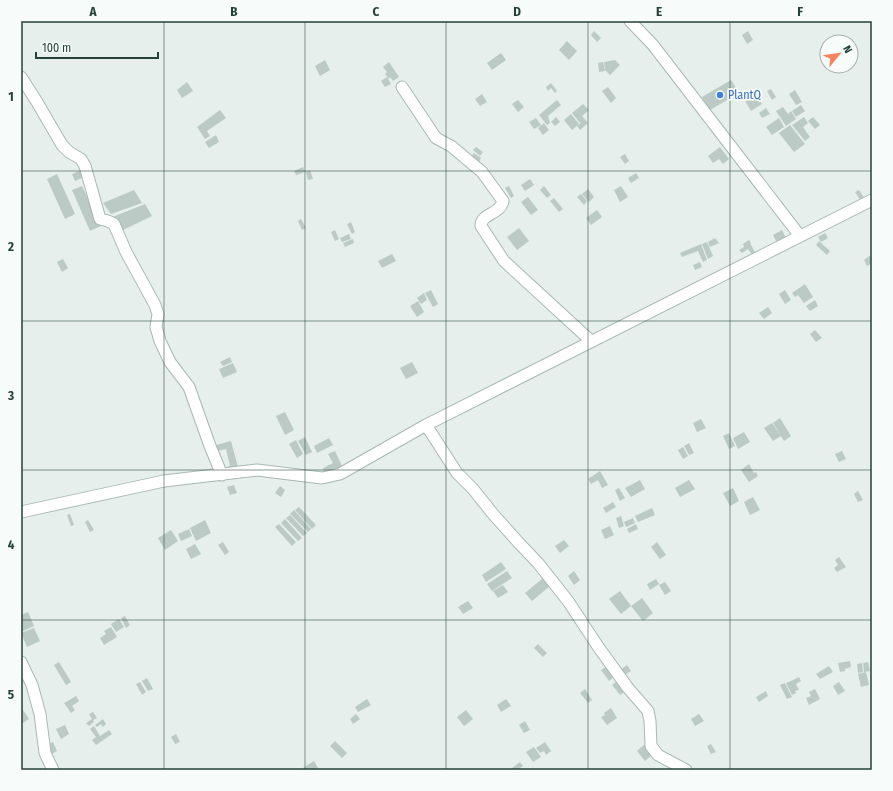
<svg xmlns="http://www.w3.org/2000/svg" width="893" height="791" viewBox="0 0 893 791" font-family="'Fira Sans Condensed',sans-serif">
<rect width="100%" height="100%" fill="#e6efeb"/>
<!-- building -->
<path fill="#bbcac4" d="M594,31L601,38L597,42L591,35Z
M748,31L753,40L747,44L742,35Z
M567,41L577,51L569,60L559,50Z
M501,53L506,60L492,70L487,63Z
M325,60L330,70L320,76L315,66Z
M615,60L620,65L610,75L605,70L604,62Z
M389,62L399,77L393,81L390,77L389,79L385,74L387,72L383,67Z
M603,62L605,71L599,72L598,63Z
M387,77L391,84L385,87L381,81Z
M731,80L739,93L710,110L702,97Z
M187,82L193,91L182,98L177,90Z
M551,83L557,91L555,93L551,88L548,91L546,87Z
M608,87L616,98L611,103L602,91Z
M771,89L776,97L772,100L767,91Z
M795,90L802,102L796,105L789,94Z
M755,93L762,104L751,111L744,99Z
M482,94L487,102L480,106L475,99Z
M518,100L524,107L518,112L512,104Z
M557,100L561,105L548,116L550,123L547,125L539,115Z
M583,104L589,110L582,116L588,123L580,130L577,126L582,122L580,123L572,113Z
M801,105L805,111L796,117L792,111Z
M783,107L788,114L791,111L796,119L786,126L776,111Z
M766,108L770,114L762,118L759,113Z
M220,110L226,118L207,131L210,136L205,139L197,127Z
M571,114L579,124L572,130L564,120Z
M556,117L560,122L555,126L551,122Z
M804,117L808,123L803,127L810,137L805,141L792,125Z
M813,117L820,125L815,129L808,121Z
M536,118L541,125L534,129L529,122Z
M779,118L784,127L772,135L766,127Z
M544,123L549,130L543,135L538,128Z
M790,125L805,144L794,152L779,133Z
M216,135L219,142L209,148L205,142Z
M476,147L483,152L480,156L473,150Z
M720,147L729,159L723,164L719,159L713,163L708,156Z
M474,153L481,158L479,162L471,157Z
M625,154L629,161L625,164L620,157Z
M303,167L305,172L296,175L294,171Z
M82,170L84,177L75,181L72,174Z
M310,170L313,179L308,180L306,172Z
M636,173L639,178L631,183L628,178Z
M57,174L75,214L65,219L47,179Z
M530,179L534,185L525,191L521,185Z
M82,186L101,226L90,231L72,190Z
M509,186L514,196L511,198L505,188Z
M544,186L551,195L547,198L540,190Z
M621,186L628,197L620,202L614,190Z
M588,189L594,197L589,202L582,194Z
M134,190L142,203L111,214L103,203Z
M859,190L865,199L861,201L855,192Z
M581,194L587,201L584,205L577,197Z
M528,197L538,210L531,215L521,202Z
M554,198L563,209L559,212L550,201Z
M145,204L152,216L119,232L110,218Z
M597,210L602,217L591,225L586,218Z
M301,219L306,228L302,230L298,221Z
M351,222L355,232L352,234L347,224Z
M519,228L529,241L517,250L507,237Z
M335,230L339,239L335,241L331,232Z
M782,230L786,238L777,243L773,235Z
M825,233L828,238L821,242L818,237Z
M349,234L351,239L342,242L340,238Z
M715,238L719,243L710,247L708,242Z
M353,239L354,243L345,247L343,243Z
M749,240L751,243H750L756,254L753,256L748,249L742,253L739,250L744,247L743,244Z
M819,241L830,251L827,255L816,245Z
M707,242L713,256L708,259L702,244Z
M701,244L707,260L703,262L698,251L682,257L680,253Z
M392,254L396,261L382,268L378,261Z
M872,254V263L867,266L864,260Z
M63,259L68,268L62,272L57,262Z
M700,262L702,267L695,270L693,265Z
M805,284L813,297L804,303L798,295L795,297L792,293Z
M431,290L438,304L433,307L425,293Z
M785,290L791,300L785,304L779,294Z
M424,293L427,300L421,304L417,298Z
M815,300L818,306L810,311L806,306Z
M418,301L424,312L417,317L410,306Z
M768,307L772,313L764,319L759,313Z
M815,330L822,338L816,342L810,334Z
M230,357L232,362L223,366L220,362Z
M412,362L418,373L406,379L400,368Z
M233,363L237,372L223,378L219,369Z
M285,412L294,430L285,435L276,416Z
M780,418L791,436L784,441L773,423Z
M701,419L706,428L697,432L693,423Z
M772,423L781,436L773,441L764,428Z
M744,432L750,442L738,449L733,438Z
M729,433L735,446L729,449L723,436Z
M305,437L312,452L306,455L298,441Z
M329,438L333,445L317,453L314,446Z
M296,440L303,454L297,458L289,444Z
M231,441L238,467L226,470L227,467L230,466L226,449L218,451L216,445Z
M689,443L694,453L689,455L684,446Z
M683,447L688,456L683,459L678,450Z
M335,451L343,468L326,477L323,468L333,463L328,454Z
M842,451L846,459L839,462L835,454Z
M749,464L754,473L756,472L758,476L749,482L741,470Z
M600,471L608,485L602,488L598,480L591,484L588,479Z
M640,480L645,489L631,497L625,488Z
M689,480L695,489L680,497L675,488Z
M234,485L237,493L230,495L227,487Z
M280,486L285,490L281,497L275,493Z
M619,488L625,498L620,501L615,490Z
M733,488L739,501L730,506L723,493Z
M858,491L863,500L858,502L854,494Z
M753,497L760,510L750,515L744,502Z
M613,502L616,507L606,513L603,508Z
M299,507L316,525L312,529L295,510Z
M652,508L655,515L638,522L635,516Z
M294,510L311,529L308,532L290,514Z
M70,514L74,525L71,526L67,515Z
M290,515L307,533L303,536L286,518Z
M621,516L624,526L619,528L616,518Z
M633,518L635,523L626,527L624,522Z
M285,519L302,538L298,541L281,523Z
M88,520L94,530L90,532L85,522Z
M205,520L211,533L196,541L190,528Z
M279,524L296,542L292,546L275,527Z
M636,524L638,529L629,533L627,529Z
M610,526L614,535L605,539L601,530Z
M189,529L192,536L181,541L178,534Z
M171,530L178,541L165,550L158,538Z
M564,540L569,546L560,553L555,546Z
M223,542L229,552L225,555L218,545Z
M657,542L666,555L660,559L651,547Z
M195,544L201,554L191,559L186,549Z
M839,557L846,567L837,572L834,568L838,565L835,560Z
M501,562L506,569L486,582L482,575Z
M507,571L512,578L492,591L487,584Z
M574,571L580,580L574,585L568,576Z
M543,578L550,586L532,601L525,593Z
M656,579L659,584L650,590L647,584Z
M665,582L671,591L665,595L659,585Z
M503,585L508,592L498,598L493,591Z
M620,591L631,606L621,614L609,599Z
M642,598L653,613L643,621L631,606Z
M468,601L473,608L463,614L458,607Z
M28,612L34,626L21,632V615Z
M125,616L130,625L126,628L121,618Z
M119,619L124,627L116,632L111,624Z
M111,627L117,637L104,645L100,638L106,634L104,631Z
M34,628L40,641L27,647L21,633Z
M538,644L547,653L543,657L534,648Z
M850,661L851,667L845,669V671L840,672L838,663Z
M59,662L71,682L66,685L54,665Z
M868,662L870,671L864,672L863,663Z
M862,663L863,672L858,673L857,664Z
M627,665L631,671L623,676L619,671Z
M829,666L833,672L820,679L816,674Z
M606,667L614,677L609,681L601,670Z
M866,672L869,685L861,687L858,674Z
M799,677L801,681L796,684L799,690L795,691L796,693L792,695L786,683L791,681L794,687L791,681Z
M147,678L153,689L148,691L142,681Z
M617,681L624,692L620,695L612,685Z
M140,682L146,692L142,695L136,684Z
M839,682L845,691L838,695L833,686Z
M785,683L792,697L787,699L780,685Z
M585,689L592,700L588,703L580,693Z
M815,689L820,699L809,705L806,698L811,696L809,692Z
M766,691L768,696L759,702L756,697Z
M76,696L79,701L72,706L75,710L71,713L64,703Z
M367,699L371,705L358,712L355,707Z
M506,699L511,706L501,712L497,705Z
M21,707L29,719L23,723L21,720Z
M611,708L617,718L607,725L601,717L605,715L604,713Z
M466,710L473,719L464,726L457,717Z
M93,712L97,718L93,720L94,722L89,726L86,723L92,719L89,714Z
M356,714L360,719L353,724L350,719Z
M699,714L704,721L695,726L691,719Z
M103,719L106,724L103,727L101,724L97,727L95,725Z
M525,721L530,730L524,733L519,725Z
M65,725L69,734L61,739L56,729Z
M94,726L100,736L109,730L112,734L96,745L92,740L96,737L90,729Z
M176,734L180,742L175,744L171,737Z
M335,741L347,753L342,758L330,746Z
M53,742L57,751L50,755L46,745Z
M545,742L551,751L546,755L544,751L540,753L536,748Z
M645,744L654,753L645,761L637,751Z
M711,744L716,752L711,754L707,746Z
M534,747L541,757L533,762L526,752Z
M314,761L318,768L314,770H305L303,768Z
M520,762L523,766L517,770H513L512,768Z"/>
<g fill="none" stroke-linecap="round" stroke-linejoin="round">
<defs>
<path id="minor" d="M630,21L653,45L800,236
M21,77L37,102L62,145L69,152L81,159L85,166L100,219L108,221L114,224L126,252L155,305L158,314L156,327L160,341L170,362L189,387L210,446L222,475
M402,87L436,138L451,146L482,172L503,201C500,215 481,213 481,226L504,261L591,341
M426,425L457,473L473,489L493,514L518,542L538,563L568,601L599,648L628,688L648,711L650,721L651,746L658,755L686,770
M21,512L164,481L257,470L322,478L340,474L426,425L872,200
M21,662L32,685L40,714L45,753L53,770"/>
</defs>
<!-- minor casing -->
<use href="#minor" stroke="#a8b8b2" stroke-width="13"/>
<!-- minor -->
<use href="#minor" stroke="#fff" stroke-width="11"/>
</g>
<!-- grid -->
<path fill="none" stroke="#24423a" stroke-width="1" stroke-opacity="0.55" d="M164,21V770M305,21V770M446,21V770M588,21V770M730,21V770M21,171H872M21,321H872M21,470H872M21,620H872"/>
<!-- markers -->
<circle fill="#3f7fe0" stroke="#f7fbf9" stroke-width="1.5" cx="720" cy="95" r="4"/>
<g text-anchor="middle" stroke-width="3.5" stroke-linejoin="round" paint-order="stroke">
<!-- shop labels -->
<g font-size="12" fill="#366cbe" stroke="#f7fbf9" text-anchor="start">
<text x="728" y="99">PlantQ</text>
</g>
</g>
<!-- border -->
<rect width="893" height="791" fill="none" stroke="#f7fbf9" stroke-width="44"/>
<!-- north arrow -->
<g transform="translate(839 54) rotate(61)"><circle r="19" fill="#f7fbf9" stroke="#a3b1ad"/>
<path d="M0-3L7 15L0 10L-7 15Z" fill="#f4845f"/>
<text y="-6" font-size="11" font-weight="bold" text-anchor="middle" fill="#24423a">N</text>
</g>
<!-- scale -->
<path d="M36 52v6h122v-6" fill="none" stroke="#24423a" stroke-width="2"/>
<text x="42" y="52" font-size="12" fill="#24423a" stroke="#f7fbf9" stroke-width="3" paint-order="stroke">100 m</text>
<rect x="22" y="22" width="849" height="747" fill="none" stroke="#24423a" stroke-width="1.5"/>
<g font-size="13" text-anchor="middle" font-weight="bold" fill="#24423a">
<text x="93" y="16">A</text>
<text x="234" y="16">B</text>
<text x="376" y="16">C</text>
<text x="517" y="16">D</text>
<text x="659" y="16">E</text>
<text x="800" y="16">F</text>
<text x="11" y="101">1</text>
<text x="11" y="251">2</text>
<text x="11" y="400">3</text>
<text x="11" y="549">4</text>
<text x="11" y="699">5</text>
</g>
</svg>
